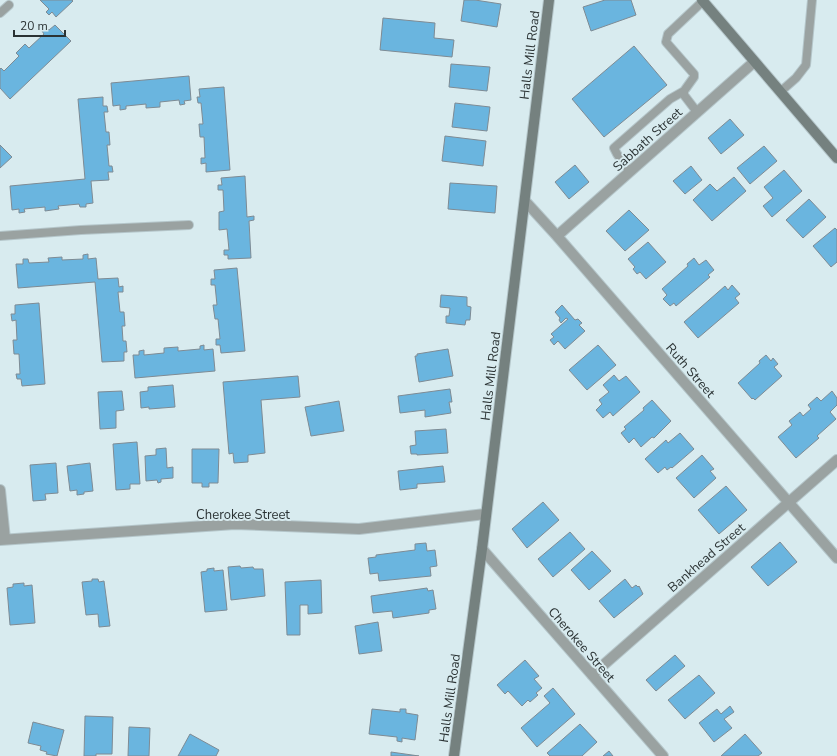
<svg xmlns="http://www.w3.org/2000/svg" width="837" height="756" viewBox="0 0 837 756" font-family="'Nunito Sans',sans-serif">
<rect width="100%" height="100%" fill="#d8ebef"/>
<!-- building -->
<path fill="#6ab5df" stroke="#7e8b94" d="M40,0H72L73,1L56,17L52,12L49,15L46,12L49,9Z
M464,0H475L501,4L497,27L461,21Z
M605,0H631L636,15L591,31L583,7Z
M383,18L435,23L434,38L454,40L452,57L380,50Z
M55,25L71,41L10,99L0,88V69L1,68L4,71L19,56L16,53L25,44L29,48L44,34L42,31L45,27L49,30Z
M634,46L667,85L604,137L572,99Z
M451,64L490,67L487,91L449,87Z
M189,76L191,100L184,101L185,104L180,105L179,100L160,102V107L146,108V104L126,106V109L120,110V105L113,106L111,83Z
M224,87L230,170L206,172V163L201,164V158H205L204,137H200L199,124H203L201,103H198L197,97H200L199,89Z
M103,97V106H107L108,112H104L106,132H109L110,145H107L109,166H112L113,172H108L109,180L91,181L93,203L86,204V207H80L79,204L58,206L59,209L45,211V207L24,209L25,212L19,213V209L12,210L10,186L85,179L78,99Z
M455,103L490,107L487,131L452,127Z
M730,119L744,135L721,154L708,138Z
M445,136L486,141L483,166L442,161Z
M0,145L12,157L0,168Z
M764,146L777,161L750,184L737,168Z
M575,165L589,182L569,199L555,182Z
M691,166L702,180L685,194L673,181Z
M784,170L802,191L772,217L763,206L773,198L764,187Z
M245,176L247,217L254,216V220L249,221L251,258L228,259V255H224V250H229L227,229L219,230V212L224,211L223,190H218V185H222L221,178Z
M734,177L746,191L712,221L693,200L710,184L717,191Z
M450,183L497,186L495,213L448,209Z
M809,199L826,217L803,238L786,220Z
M629,210L649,230L625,251L606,231Z
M835,228L837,230V262L831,267L813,246Z
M648,242L666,262L646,279L640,272L637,274L633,269L635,267L628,259Z
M88,254V259L96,258L98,279L118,278L119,287L123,286V292H118L120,312H124L125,326H122L123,341H126L127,352H124V361L102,362L95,282L18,288L16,264H23V259H28L29,263L49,262L48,258L62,257V260L83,259V255Z
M694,258L699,265L706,260L714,270L708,275L710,277L676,306L674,303L670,306L663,299L667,295L662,289L688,266L687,264Z
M237,268L245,351L221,353L220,345H216V339H220L218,319H215L213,305H217L215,285H211V279H215L214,270Z
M732,285L740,294L735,298L739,303L698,338L684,322L725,286L728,290Z
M441,295L467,297V306L471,307L470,320H466L465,325L446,323V316H449L450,308L440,307Z
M39,303L45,384L22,386L21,379H17L16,374H20L19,354H14L13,340H17L16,320L12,321L11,314H15V305Z
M562,305L575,320L578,319L582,323L579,325L585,331L565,349L558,341L554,345L550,340L554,337L551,334L568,319L566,318L561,323L559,320L560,318L555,312Z
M204,345V350L213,349L215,371L135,378L133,355H139V351L144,350V355L164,353V348L178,347V351L200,349V346Z
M598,345L616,365L587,390L569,370Z
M448,349L453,376L419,382L415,356H417V354Z
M766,355L771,361L773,358L778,364L774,367L782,376L755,400L753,398L752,399L738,383L760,363L759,361Z
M614,375L619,381L626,376L640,392L613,416L610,412L603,418L596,410L602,404L599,400L609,392L603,385Z
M298,376L300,397L261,400L265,453L248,455V462L234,463L233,453L229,454L223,382Z
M173,385L175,407L149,409V407L141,408L140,392L148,391V387Z
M450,389L452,402H449L451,413L425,417V410L400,413L398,396Z
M122,391L124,410L116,411V428L100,429L98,392Z
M832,391L837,398V405L830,412L836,419L817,436L819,438L796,458L778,437L792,425L789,421L800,412L803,416L811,409L808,405L817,397L821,401Z
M652,400L671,421L654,438L652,437L641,447L634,438L629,443L621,433L626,429L624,427L644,410L643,408Z
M339,401L344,431L311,436L305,407Z
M446,429L448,453L417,455V454H411L410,446L416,445L415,431Z
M680,433L694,449L672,468L671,467L667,470L665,467L658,473L645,459L666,440L668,443Z
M137,442L140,484H130V489L116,490L113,444Z
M166,448L167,468L173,467V478L161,479V482L158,483L157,480L146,481L145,456L156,455V449Z
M192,449H219L218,483H209V487H202V483H192Z
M702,455L714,469L710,471L716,478L694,498L676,478Z
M56,463L58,493L45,494L46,500L33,501L30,465Z
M90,463L93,491L84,492V494L77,495V490L70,491L67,466Z
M443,466L445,482L417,484V488L400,490L398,471Z
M726,486L747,510L719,534L698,510Z
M543,502L559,520L527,548L512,529Z
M570,532L585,549L553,577L538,559Z
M780,542L797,562L768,586L751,567Z
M426,543L427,551L435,550L437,566L430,567L431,576L379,581L378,573L370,574L368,558L376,557V555L415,550V544Z
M592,551L611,571L589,590L571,570Z
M240,566L241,568L253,567L254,569H263L265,596L231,600L228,567Z
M214,568V571L223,570L227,610L205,612L201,572L207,571V569Z
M92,579H98L99,582L104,581L110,626L99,627L98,614L86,615L82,582L92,581Z
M625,579L632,588L636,585L638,587L639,586L643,594L614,618L599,601Z
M321,580L322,613L308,614V605H300V635H287L285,582Z
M24,583V586L32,585L35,623L10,625L7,588L13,587V584Z
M427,588L428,591L433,590L436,609L429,610V613L393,618L392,611L373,613L371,596Z
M378,622L382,651L359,654L355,626Z
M675,655L685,666L656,691L646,680Z
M525,660L539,676L534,679L542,688L536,693L538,695L530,702L528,700L522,706L508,691L505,694L497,685Z
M699,675L715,693L685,719L668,700Z
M553,688L575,714L537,747L521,728L550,703L544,696Z
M730,706L734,712L724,719L732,728L714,742L699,723L717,709L721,714Z
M372,709L400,712V709H406V713L418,715L415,740L402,738V742L397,741V737L369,734Z
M85,716L113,717L112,754H96V756H84Z
M33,722L64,730L57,756L46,754L47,752L40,750L41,746L28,743Z
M580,724L597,742L582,756H550L547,753Z
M129,727L150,728L149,756H128Z
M190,734L219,750L216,756H178Z
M745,734L762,753L758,756H721Z
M609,751L613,756H603Z
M391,752L419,756H391Z"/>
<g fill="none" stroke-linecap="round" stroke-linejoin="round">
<defs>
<path id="lane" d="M0,13L9,5
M780,92L796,78L806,65L812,0
M697,112L684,95V91L694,77V74L666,42L668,34L703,1
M630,172L617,154L614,148L670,99L684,91
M0,236L81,230L189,225"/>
<path id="street" d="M525,201L557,236L837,558
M557,236L754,62
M0,490L5,539
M0,540L235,524L359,529L485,514
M482,549L663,756
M592,675L837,460"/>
<path id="secondary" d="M702,0L837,158
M454,756L482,549L549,0"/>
</defs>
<!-- lane casing -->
<use href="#lane" stroke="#b5c6ca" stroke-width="10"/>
<!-- street casing -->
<use href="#street" stroke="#b5c6ca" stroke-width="12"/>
<!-- secondary casing -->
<use href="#secondary" stroke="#b5c6ca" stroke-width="12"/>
<!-- lane -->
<use href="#lane" stroke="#9aa2a1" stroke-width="8"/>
<!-- street -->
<use href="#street" stroke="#9aa2a1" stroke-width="10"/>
<!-- secondary -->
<use href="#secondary" stroke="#75817f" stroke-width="10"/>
</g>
<g text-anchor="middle" stroke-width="4" stroke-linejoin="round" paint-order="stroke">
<!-- street labels -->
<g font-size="13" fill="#2b3334" stroke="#d8ebef">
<text transform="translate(529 55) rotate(-83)" y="5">Halls Mill Road</text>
<text transform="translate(647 139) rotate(-42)" y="5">Sabbath Street</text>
<text transform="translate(691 370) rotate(49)" y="5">Ruth Street</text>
<text transform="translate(490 376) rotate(-83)" y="5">Halls Mill Road</text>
<text x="243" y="519">Cherokee Street</text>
<text transform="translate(706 557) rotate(-41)" y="5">Bankhead Street</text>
<text transform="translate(582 644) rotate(49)" y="5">Cherokee Street</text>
<text transform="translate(449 698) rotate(-82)" y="5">Halls Mill Road</text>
</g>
</g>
<!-- scale -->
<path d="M14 30v6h51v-6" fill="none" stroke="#2b3334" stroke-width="2"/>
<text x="20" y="30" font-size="12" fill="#2b3334" stroke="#d8ebef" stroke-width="3" paint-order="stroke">20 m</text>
</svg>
